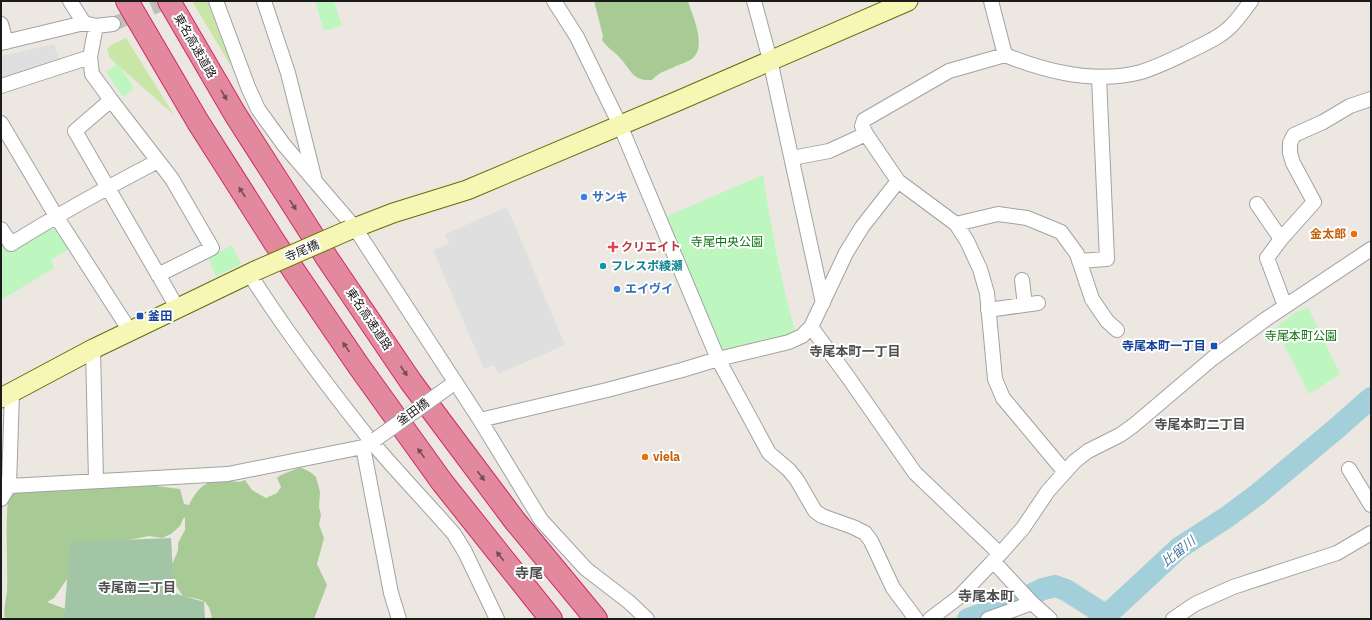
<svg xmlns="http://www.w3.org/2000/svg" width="1372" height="620" viewBox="0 0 1372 620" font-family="'IBM Plex Sans','Noto Sans JP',sans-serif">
<rect width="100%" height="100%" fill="#ece8e1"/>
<!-- grass -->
<path fill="#c9e6a7" d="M192,1H208L230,60L231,66Z
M126,38L174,115L110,58L107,49L111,45Z"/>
<!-- forest -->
<path fill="#a8cb96" d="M594,1H688C692,15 707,45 693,58C691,60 680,65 676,66C665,72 662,70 652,80C632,81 632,71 620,58C614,51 608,49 602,40L603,36Z
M300,467L310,472L316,477L320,492L319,507L321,515L319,525L324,538L317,564L327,585L314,619H212C209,598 202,600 183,596L174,583L170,570L178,550V543L185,530V517L183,519L180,526L171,534L162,538L149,536L118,542L69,576L54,598L47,602L71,611L103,619H5C3,609 6,601 7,591C8,560 5,530 8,499L15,492L30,493L50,488L66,491L94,486L148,485L180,489L184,504L189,505C196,491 205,479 223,480C231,480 237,484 245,480L252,490L266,498L277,493L281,487L277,478C282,473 293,471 300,467Z"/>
<!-- cemetery -->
<path fill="#a2c5a6" d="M171,538L174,590L177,594L204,602L205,619L64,618L70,542Z"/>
<!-- park -->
<path fill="#bdf7bf" d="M315,1H334L342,26L324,31Z
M117,64L121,68L134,88L123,97L106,72Z
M763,175C771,228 781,282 796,334L721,351L665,217Z
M48,228L55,230L69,249L51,260L54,268L1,300V237Z
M232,245L241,264L216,276L208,258Z
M1308,307L1340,374L1309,394L1276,329L1277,326L1296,312Z"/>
<!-- parking -->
<path fill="#dfdfdf" d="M54,44L60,61L1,80V56Z
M507,207L565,345L498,374L494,365L484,369L433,250L449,244L445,234Z"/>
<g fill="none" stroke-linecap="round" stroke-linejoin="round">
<!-- river -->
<path stroke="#a2cfd9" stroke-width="22" d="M968,619L1016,602L1043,589L1055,586L1066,590L1102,613H1109L1179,548L1227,517L1258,494L1337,428L1371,398"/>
<!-- street-tunnel -->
<path stroke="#c2bfb9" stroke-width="14" stroke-dasharray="14 7" stroke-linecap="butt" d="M113,24L169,1"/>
<defs>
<path id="street" d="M70,1L84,23L96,26L113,24
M216,1L248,87L258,109L284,145L355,228L480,420L541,520L586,569L629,602L647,619
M264,1L288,73L314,177
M554,1L577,37L620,125L718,359L769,453L789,470L797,480L815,511L822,516L853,527L865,533L871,541L893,588L916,619
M754,1L770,60L823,303
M991,1L1005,55L949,71L864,120L862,126L866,134L898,181L956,224L967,241L980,269L987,293L995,379L1003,398L1064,471
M1,24L6,42
M96,26L90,57L92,74L111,100L172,179L212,248L158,275
M1,43L84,23
M1005,55C1047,72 1096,84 1141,72C1157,67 1171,60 1186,53C1201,45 1220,38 1232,25C1239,18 1245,9 1251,1
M1,86L90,57
M111,100L75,131L178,309
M1,123L56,216L130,331
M792,158L829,151L866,134
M1257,204L1281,239
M956,224L998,214L1027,218L1061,232L1077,254L1092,299L1107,321L1117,330
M1,229L11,244C59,214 108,187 158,161
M1079,261L1107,259L1099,77
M249,273C286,332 328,387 371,441C398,473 427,503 454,534L465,552L497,619
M1022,280L1025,305
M1285,306L1267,258L1281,239L1314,202L1293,163L1290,153V143L1294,135L1323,122L1350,106L1371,99
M988,310L1038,303
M811,327L848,377L915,473L1000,554
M93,349L96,481
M480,420L607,390L682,370L718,359L789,342L802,336L811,327L846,253L862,227L898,181
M370,443L363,447L391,593L399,619
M1349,469L1371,505
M1,484L9,486L228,474L363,447
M1,499L9,486L12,392
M993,561L1032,603L1050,619
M930,619L959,597L1000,554L1023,528L1048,491L1075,461L1088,451L1120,435L1134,425L1213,358L1266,319L1371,249
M988,619L1032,603
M1173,619L1195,604L1233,587L1337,553L1371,533"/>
<path id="secondary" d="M349,230L393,213L467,190L680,100L908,1
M1,398L93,349L255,271"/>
<path id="highway" d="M127,1L198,122L275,243L358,365L442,482L551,619
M169,1L235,114L327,258L411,382L515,521L596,619"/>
</defs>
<!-- street casing -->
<use href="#street" stroke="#a2a2a2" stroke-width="16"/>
<!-- secondary casing -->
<use href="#secondary" stroke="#666d08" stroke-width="21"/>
<!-- highway casing -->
<use href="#highway" stroke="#d02868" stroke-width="24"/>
<!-- street -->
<use href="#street" stroke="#fff" stroke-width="14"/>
<!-- secondary -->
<use href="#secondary" stroke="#f6f7b4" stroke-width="19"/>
<!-- highway -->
<use href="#highway" stroke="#e3899e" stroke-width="22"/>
<defs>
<path id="street-bridge" d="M376,439L450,386"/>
<path id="secondary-bridge" d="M255,271L349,230"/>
</defs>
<!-- street-bridge casing -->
<use href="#street-bridge" stroke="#a2a2a2" stroke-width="16" stroke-linecap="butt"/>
<!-- secondary-bridge casing -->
<use href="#secondary-bridge" stroke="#666d08" stroke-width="21" stroke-linecap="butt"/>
<!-- street-bridge -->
<use href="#street-bridge" stroke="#fff" stroke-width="14"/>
<!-- secondary-bridge -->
<use href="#secondary-bridge" stroke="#f6f7b4" stroke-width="19"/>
</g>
<!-- one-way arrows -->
<defs><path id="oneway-solid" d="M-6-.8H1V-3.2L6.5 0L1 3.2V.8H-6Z"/></defs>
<g fill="#754c56">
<use href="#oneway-solid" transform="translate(224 95) rotate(60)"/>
<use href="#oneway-solid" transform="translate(242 192) rotate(-123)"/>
<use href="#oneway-solid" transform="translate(293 205) rotate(57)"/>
<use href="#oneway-solid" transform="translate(346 347) rotate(-124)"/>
<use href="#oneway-solid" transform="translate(404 371) rotate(56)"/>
<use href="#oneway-solid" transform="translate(421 453) rotate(-126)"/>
<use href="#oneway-solid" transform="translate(481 476) rotate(53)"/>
<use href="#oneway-solid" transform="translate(500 556) rotate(-128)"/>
</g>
<!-- markers -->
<g fill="#3f7fe0" stroke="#fff" stroke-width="1.5">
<circle cx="584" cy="197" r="4"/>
<circle cx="617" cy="289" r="4"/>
</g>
<g fill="#e8710a" stroke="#fff" stroke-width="1.5">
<circle cx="1354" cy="234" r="4"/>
<circle cx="645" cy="457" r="4"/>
</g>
<path fill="#e0444e" stroke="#fff" stroke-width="1.5" d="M611 241h4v4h4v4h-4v4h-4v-4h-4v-4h4z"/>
<circle fill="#0f9aa8" stroke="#fff" stroke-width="1.5" cx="603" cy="266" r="4"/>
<g fill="#1a4fb4" stroke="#fff" stroke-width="1.5">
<rect x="136" y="312" width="8" height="8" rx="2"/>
<rect x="1210" y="342" width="8" height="8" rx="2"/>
</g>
<g text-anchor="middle" stroke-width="4" stroke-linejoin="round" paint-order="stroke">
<!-- street labels -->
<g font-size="12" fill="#1b1b1b" stroke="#fff">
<text transform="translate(195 46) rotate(60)" y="4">東名高速道路</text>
<text transform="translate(302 251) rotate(-23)" y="4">寺尾橋</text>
<text transform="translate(369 319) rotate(56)" y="4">東名高速道路</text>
<text transform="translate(413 412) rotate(-36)" y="4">釜田橋</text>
</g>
<!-- shop labels -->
<g font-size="12" font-weight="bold" fill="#366cbe" stroke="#fff" text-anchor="start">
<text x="592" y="201">サンキ</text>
<text x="625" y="293">エイヴイ</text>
</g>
<!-- food labels -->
<g font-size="12" font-weight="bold" fill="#c56008" stroke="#fff" text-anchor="end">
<text x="1346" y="238">金太郎</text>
<text x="653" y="461" text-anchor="start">viela</text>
</g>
<!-- park labels -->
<g font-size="12" fill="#0e7412" stroke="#fff">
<text x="727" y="246">寺尾中央公園</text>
<text x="1301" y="340">寺尾本町公園</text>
</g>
<!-- health labels -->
<g font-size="12" font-weight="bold" fill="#be3a42" stroke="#fff" text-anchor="start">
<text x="621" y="251">クリエイト</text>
</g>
<!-- culture labels -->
<g font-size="12" font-weight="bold" fill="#0d838f" stroke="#fff" text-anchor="start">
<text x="611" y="270">フレスポ綾瀬</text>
</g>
<!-- transit labels -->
<g font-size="12" font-weight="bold" fill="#164399" stroke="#fff" text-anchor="start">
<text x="148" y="320">釜田</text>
<text x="1206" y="350" text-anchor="end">寺尾本町一丁目</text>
</g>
<!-- neighbourhood labels -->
<g font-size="13" font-weight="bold" fill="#4e4e4e" stroke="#fff">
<text x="855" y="356">寺尾本町一丁目</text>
<text x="1200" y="429">寺尾本町二丁目</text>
<text x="137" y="592">寺尾南二丁目</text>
</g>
<!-- water labels -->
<g font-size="13" font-style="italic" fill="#4878a0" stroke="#fff">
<text transform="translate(1178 551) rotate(-39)" y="5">比留川</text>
</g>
<!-- quarter labels -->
<g font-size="14" font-weight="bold" fill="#4e4e4e" stroke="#fff">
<text x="529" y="578">寺尾</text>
<text x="986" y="601">寺尾本町</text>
</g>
</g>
<!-- border -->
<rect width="1372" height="620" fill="none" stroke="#1b1b1b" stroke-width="4"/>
</svg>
